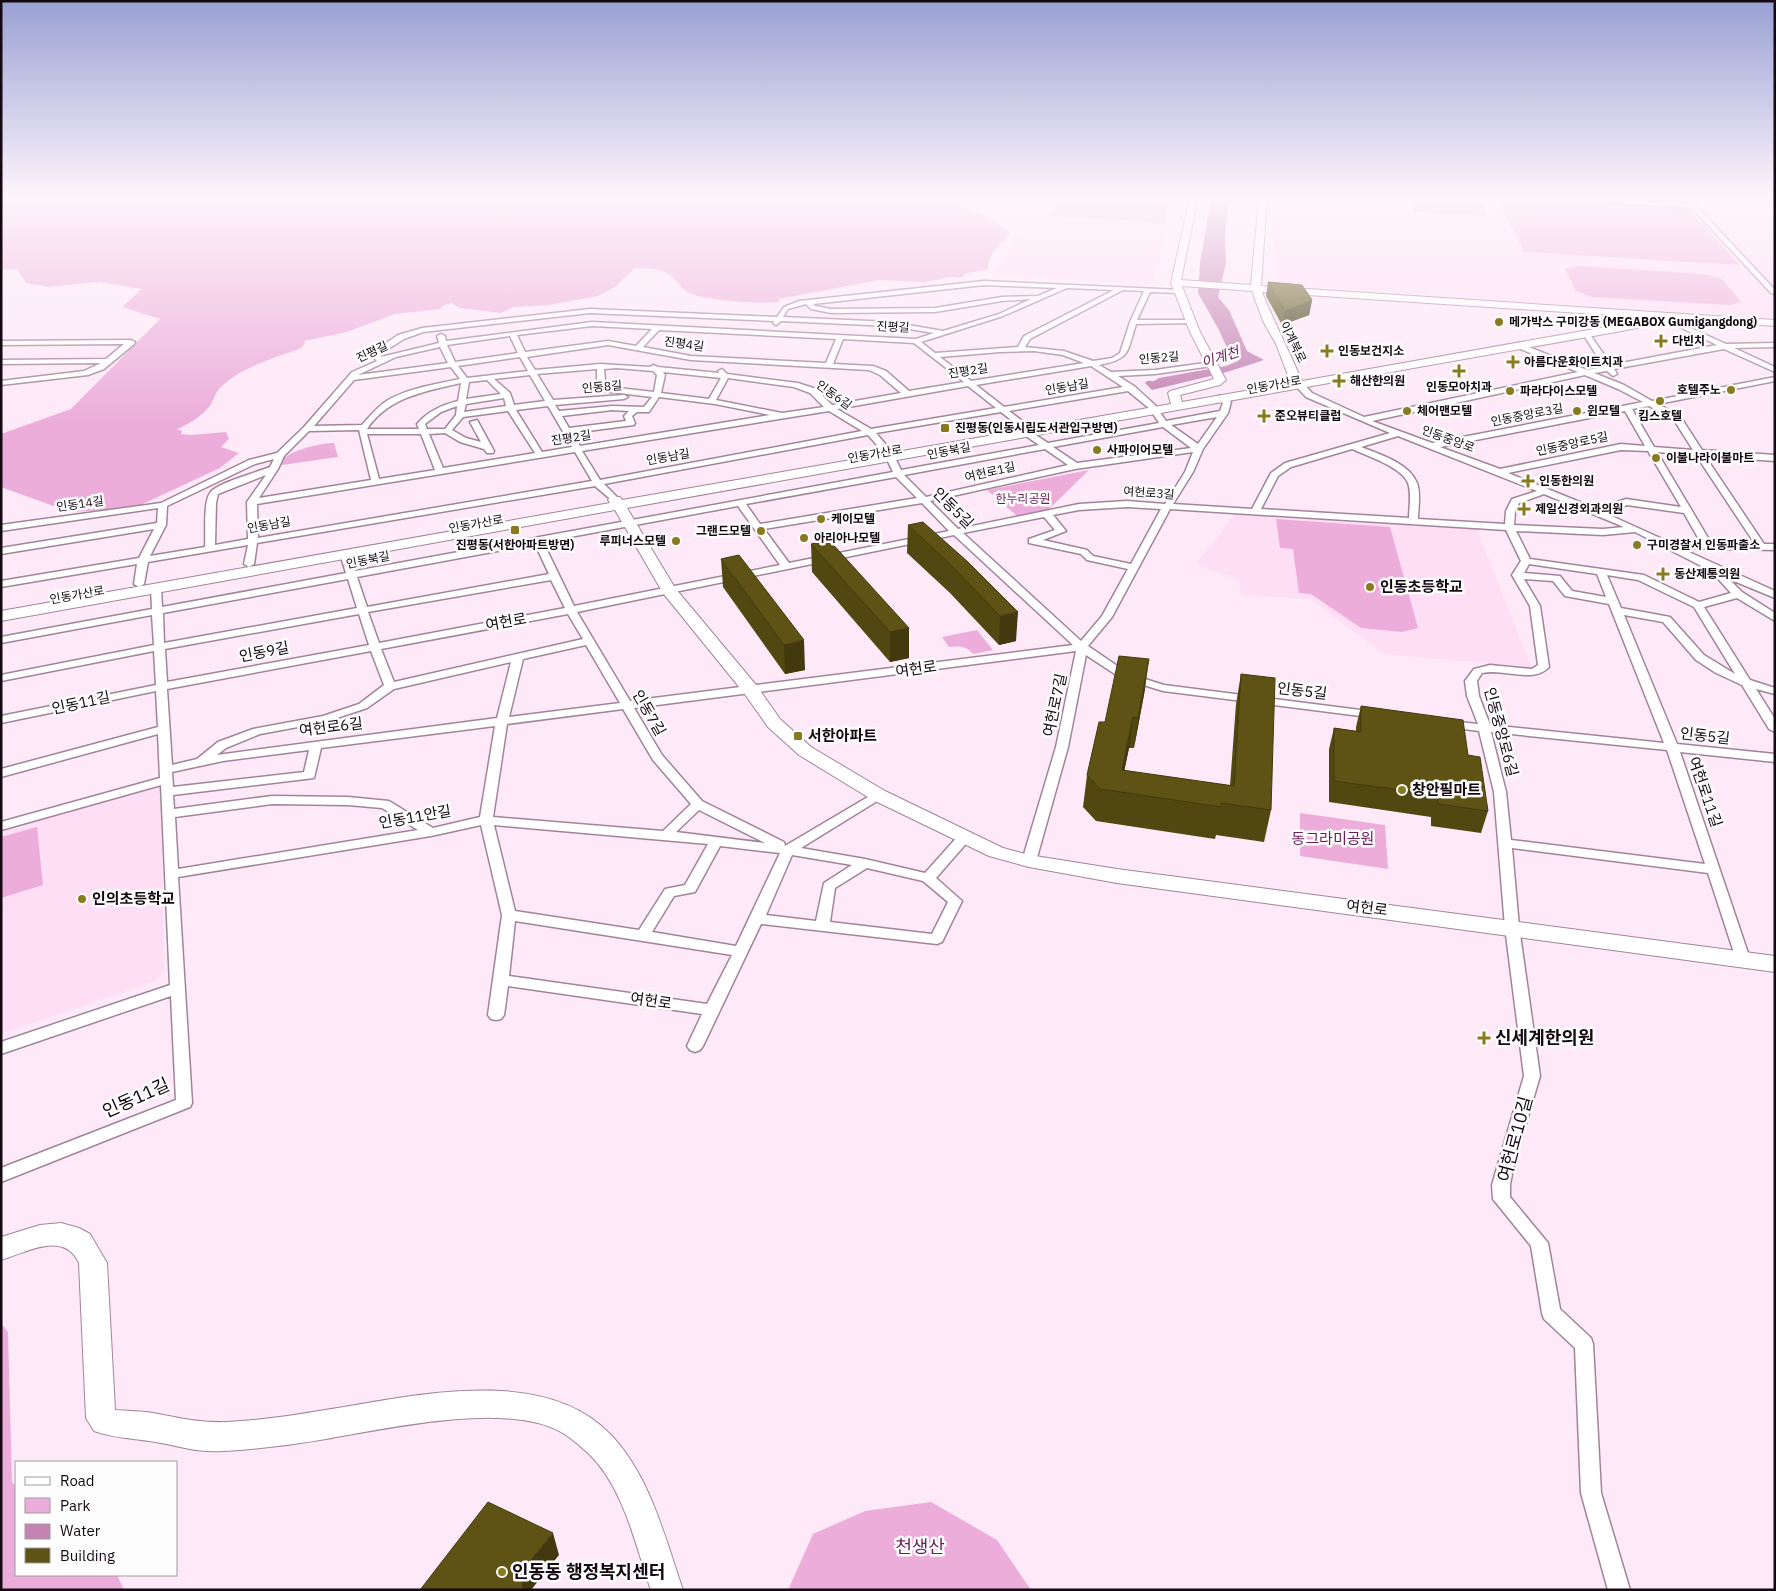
<svg xmlns="http://www.w3.org/2000/svg" width="1776" height="1591" viewBox="0 0 1776 1591" font-family="'IBM Plex Sans','Noto Sans KR',sans-serif">
<rect width="100%" height="100%" fill="#fde9f7"/>
<!-- built -->
<path fill="#fedef5" d="M951,197H1174L1153,285L994,273L1023,230Z
M1271,197H1775V318L1516,302L1283,284L1277,281L1275,274Z
M1235,514L1477,529L1531,667L1384,654L1310,599L1244,595L1241,593L1240,581L1237,579L1196,564Z
M161,785L164,970L156,981L1,1034V829Z"/>
<!-- green -->
<path fill="#ecadda" d="M1,197H941L991,219L1010,233C1001,243 987,255 988,269L964,274L965,275L960,278L951,277L924,282L879,280L779,299V302C759,304 707,301 689,293C684,290 682,287 678,283C668,269 650,268 635,268L632,269V271L615,287L598,296L549,305L514,307L501,313L460,308L451,303L442,306L441,309L395,314L347,332L304,341L305,343L301,348C275,358 241,367 221,387C216,391 214,399 211,404C205,414 188,425 177,429L182,431L181,434L191,435L226,432L229,439L221,447L239,453L220,468L134,508L70,512L1,487V434L71,409L160,319L122,307L142,289L99,282L48,287L26,283L17,269L1,270Z
M995,197L1045,199L1043,205L992,202Z
M1059,197H1061L1169,204L1164,223L1050,216Z
M1411,197H1479L1487,216L1415,212Z
M1497,197L1688,207L1739,265L1524,252Z
M1579,266L1704,274L1722,279L1741,302L1730,305L1592,297L1576,291L1565,269Z
M334,443L338,457L282,465L280,460C297,449 315,444 334,443Z
M1089,470L1048,510L1017,516L987,490Z
M1276,519L1390,527L1418,628L1402,632L1361,628L1311,594L1299,593L1293,549L1280,548Z
M977,630L993,650L973,654C967,646 959,646 949,647L942,637Z
M1300,813L1385,825L1388,869L1300,856Z
M37,827L43,885L1,898V837Z
M1,1323L8,1332L12,1482L16,1486V1575H117L124,1590H1Z
M931,1502L997,1540L1031,1590H788L813,1534L865,1511Z"/>
<!-- water -->
<path fill="#c483b3" d="M1211,197H1229L1225,233L1226,263L1218,297L1229,310L1247,351L1264,360L1227,372L1152,390L1145,383L1147,381H1154L1159,378L1226,366L1238,361L1239,355L1227,348L1219,330L1198,293L1200,264Z"/>
<g fill="none" stroke-linecap="round" stroke-linejoin="round">
<defs>
<path id="street" d="M1532,197H1569L1689,204L1686,201L1691,200L1775,290V294L1771,293L1692,208Z
M984,281L1181,290L1182,291L1179,293L1150,292L1137,320H1192L1195,322L1194,323L1136,324C1127,352 1131,359 1099,365L1111,372L1155,370L1212,362L1216,364L1212,366L1155,374L1118,376L1134,386L1155,405L1166,421L1220,411L1223,403L1218,400V396H1224L1231,402L1228,413L1203,449L1193,472L1173,504L1252,509L1271,473L1285,463L1390,433L1306,397L1293,383V379H1299L1312,393L1364,417L1578,372L1518,348V344H1521L1587,370L1604,367L1583,334L1587,332L1589,333L1611,365L1717,345L1665,320V318L1667,317L1726,344L1775,343V347L1734,348L1775,367V372L1724,349L1614,369L1617,374L1613,376L1607,371L1594,373L1624,385L1652,401L1775,377V381L1658,404L1680,416L1702,450L1775,455V461L1705,456L1764,544H1775V550L1680,548L1775,591V598L1729,579L1742,592L1775,613V621L1737,598L1704,607L1750,680L1775,688V694L1756,689L1775,719V732L1769,729L1742,685L1716,673L1696,660L1663,622L1624,615L1677,744L1775,754V762L1680,752L1750,959L1748,963H1738L1736,959L1708,873L1512,848L1519,927L1540,1076L1513,1168L1510,1185V1197L1548,1243L1560,1309L1591,1338L1593,1344L1601,1493L1630,1590H1608L1581,1493L1575,1348L1544,1319L1542,1313L1531,1246L1493,1199L1492,1185L1497,1168L1524,1076L1505,927L1494,792L1479,731L1448,727L1442,724L1448,721L1478,724L1467,696L1465,681L1474,669L1490,665L1532,669L1538,665L1530,606L1512,575L1521,561L1506,530L1170,509L1112,617L1088,646L1129,674L1164,685L1376,712L1382,715L1376,718L1163,691L1121,678L1086,655L1068,747L1036,861L1029,865L1022,861L1056,747L1076,651L634,708L662,755L702,801L784,842L785,846L878,791L884,795L882,798L801,848L865,859L925,873L959,835H969L971,838L936,878L962,901L942,942L937,944L761,924L703,1046L700,1050L695,1052L690,1050L687,1046L702,1014L508,986L504,1015L501,1019L496,1020L491,1019L488,1015L502,915L481,825L431,836L178,877L192,1103L190,1107L1,1182V1168L176,1100L171,996L1,1054V1042L170,985L161,785L1,830V822L160,778L158,734L1,777V769L158,727L156,691L1,723V716L156,685L154,651L1,681V675L154,645L152,615L1,643V637L152,609L151,588L156,585L161,588L162,607L346,573L340,554L345,551L350,554L355,571L893,472L884,453L868,435L604,484L620,500L615,503L595,486L257,543L254,564L249,567L244,564L248,545L148,562L144,584L139,587L134,584L137,564L1,587V581L139,558L154,529L1,554V548L157,523L158,508L1,531V525L161,503L249,460L277,453L304,427L352,372L377,361L373,357L379,348L398,335L422,328L590,309L777,317L784,307L799,301ZM984,285L1057,288L1038,296L1002,297L935,308L831,309L815,306L813,304ZM1067,288L1114,290L1024,336L1018,347L935,353L921,342L1003,316ZM1123,290L1144,291L1130,322L1120,353L1112,358L1093,361L1064,351L1025,347L1030,339ZM1031,299L999,314L943,331L891,322L783,317L788,309L806,304L811,309L831,313L935,312L1002,301ZM590,313L774,321L773,323L776,325L781,321L891,326L934,333L916,339L592,322L446,341L445,336L441,334L437,336L439,343L381,357L385,351L404,339L423,332ZM592,326L652,329L636,346L608,341L525,352L517,335ZM659,330L836,339L826,363L691,356L643,347ZM510,336L518,353L455,362L447,345ZM843,339L914,343L964,382L909,391L886,371L873,366L833,364ZM608,345L691,360L869,370L880,375L901,393L832,405L816,389L798,383L727,374L722,369L718,371L719,373L658,367L653,365L650,367L600,364L535,370L527,357ZM440,347L448,363L358,375L396,357ZM1034,351L1063,355L1084,363L971,381L940,357L1000,352ZM520,357L528,371L467,378L458,366ZM1091,366L1123,387L1004,407L976,385ZM451,367L460,379C436,384 409,388 388,400C378,406 370,416 362,425L314,426L354,380ZM617,368L653,371L657,375L654,392L609,387L605,380L604,369ZM597,369V380L603,391L652,397L644,407L612,406L559,411L555,405L624,399L628,397L624,395L553,400L537,374ZM663,372L721,378L709,399L661,393L665,375ZM530,375L545,401L514,405L510,393L494,379ZM1585,375L1618,389L1643,402L1432,443L1372,421ZM728,378L794,387L810,393L824,407L782,413L716,400ZM487,380L501,394L466,399L469,382ZM461,383L458,401C442,405 428,411 417,424L419,429H367C388,397 426,391 461,383ZM968,386L996,408L871,429L837,409ZM1128,391L1150,409L1159,423L1048,443L1028,430L1030,428L1029,426L1009,411ZM659,397L715,404L770,415L580,446L572,433L634,425L635,423L632,416L637,412H649ZM504,398L506,406L464,412L466,404ZM457,406L456,415L445,429H427L425,424L441,412ZM548,406L572,447L542,452L516,410ZM1649,406L1674,420L1693,450L1654,447L1632,409ZM612,410L629,411L624,416L626,421L569,428L562,416ZM508,411L535,453L443,468L429,434L445,433L460,442L484,449L487,453H493L494,451L477,420L470,422L481,442L466,438L452,430L463,417ZM829,411L862,431L600,480L582,451ZM1625,411L1645,446L1621,444L1500,469L1440,447ZM1001,412L1024,430L1022,432L1023,434L1039,445L901,470L892,452L876,433ZM1217,417L1198,444L1171,425ZM1163,427L1191,448L1077,463L1053,447ZM359,430L371,480L259,498L278,469L284,456L309,431ZM367,434H421L435,470L379,479ZM1398,436L1537,491L1512,499L1506,511L1505,524L1418,519C1418,508 1421,494 1417,483C1409,463 1379,454 1361,447ZM1045,449L1068,465L926,497L904,475ZM1352,449C1367,456 1402,467 1408,483C1412,494 1409,507 1409,518L1261,509L1278,476L1291,467ZM1621,450L1648,451L1681,507L1626,499L1597,509L1508,473ZM575,452L592,481L258,538L257,504ZM1193,452L1185,472L1165,504L1127,501L1079,504L958,529L930,501L1075,469ZM1657,452L1696,455L1755,544L1711,543ZM274,459L270,467C258,472 216,483 210,493C203,503 206,533 205,547L150,556L166,525L167,506L255,464ZM266,475L247,502L248,539L215,545L216,503L218,494ZM896,477L917,498L760,524L746,504ZM1544,494L1624,527L1603,529L1514,525L1515,511L1519,503ZM922,503L949,531L789,563L764,529ZM1627,505L1684,513L1701,543L1669,542L1605,513ZM738,506L780,565L574,606L543,542ZM1127,507L1161,509L1131,564L1093,556L1087,550L1043,540L1066,531L1053,515L1079,510ZM1044,517L1055,530L1029,539V543L1081,554L1087,560L1128,569L1102,616L1081,641L963,533ZM1516,531L1603,535L1635,532L1711,571L1731,593L1699,602L1644,575L1530,559ZM954,535L1073,645L630,701L577,612ZM535,544L549,574L367,607L357,577ZM1529,564L1597,574L1606,597L1572,591L1560,576L1524,573ZM1607,575L1638,580L1694,607L1735,674L1704,655L1670,617L1621,608ZM348,579L357,608L164,643L163,613ZM1524,579L1553,581L1565,596L1609,604L1664,743L1490,725L1479,696L1477,681L1482,673C1503,668 1533,684 1549,667L1540,606ZM551,580L565,608L379,643L368,612ZM359,614L369,645L167,682L165,649ZM568,614L583,639L394,682L381,649ZM586,645L620,703L509,717L523,659ZM371,651L384,685L359,704L323,716L253,729L218,742L197,759L172,765L167,689ZM511,662L497,718L217,755L226,748L260,734L325,722L367,708L394,689ZM623,709L653,760L691,804L663,831L493,817L507,724ZM495,726L480,817L433,828L389,801L348,797L272,796L174,809L173,795L314,778L321,748ZM1491,732L1667,750L1705,864L1511,840L1506,792ZM309,750L304,772L173,787L172,772L223,761ZM272,804L348,805L382,808L418,830L178,869L175,817ZM699,810L765,843L676,832ZM494,825L708,844L685,885L665,889L639,930L515,911ZM720,846L780,853L736,946L652,932L674,896L695,892ZM792,855L852,865L824,883L816,921L766,915ZM867,868L923,881L948,902L932,934L830,922L835,888ZM515,921L732,955L707,1004L509,976Z
M131,340L135,342L134,344L104,369L88,375L1,385V381L84,371L101,363L1,364V360L106,359L124,344L1,345V341Z"/>
<path id="secondary" d="M1190,197H1198L1181,280L1251,285L1259,197H1267L1261,286L1775,320V326L1672,319L1667,322L1616,332L627,508L675,588L756,685L780,719L811,747L885,791L1003,848L1029,855L1117,869L1775,956V972L1117,883L1029,867L989,856L871,799L799,755L768,727L744,693L663,593L615,510L1,621V611L610,503L608,500L610,497H620L622,500L1171,404L1168,393L1170,391L1214,379L1190,332L1171,283ZM1182,286L1252,291L1263,321L1276,344L1291,383L1182,402L1180,395L1220,385L1226,380L1200,332ZM1262,292L1656,318L1302,381C1289,351 1274,322 1262,292Z
M61,1223L79,1228L90,1234L107,1263L115,1410C128,1411 141,1411 153,1413C180,1418 199,1423 227,1422C260,1420 292,1416 325,1410C409,1397 542,1363 610,1434C650,1475 665,1538 683,1590H651C635,1545 624,1487 588,1453C580,1446 570,1437 561,1432C506,1401 386,1429 326,1439C292,1445 258,1449 224,1451C194,1453 178,1445 149,1441C130,1438 113,1438 94,1431L86,1418L79,1263C64,1230 27,1252 1,1260V1237L40,1225Z"/>
</defs>
<!-- street casing -->
<use href="#street" stroke="#a2849a" stroke-width="3"/>
<!-- secondary casing -->
<use href="#secondary" stroke="#a2849a" stroke-width="2"/>
<!-- street -->
<use href="#street" fill="#fff" fill-rule="evenodd"/>
<!-- secondary -->
<use href="#secondary" fill="#fff" fill-rule="evenodd"/>
</g>
<!-- wall -->
<path fill="#514711" d="M1268,282L1312,300L1309,315L1282,325L1266,296Z
M908,525L968,562L1016,641L999,645L950,593L907,553Z
M811,544L909,628V658L890,662L812,572Z
M721,559L805,670L785,674L723,587Z
M1241,674L1271,810L1264,842L1216,835L1215,839L1096,821L1083,807L1087,775L1105,722L1145,689L1134,748H1129L1124,771L1230,786L1236,704Z
M1361,706L1468,755L1488,811L1481,833L1431,826V817L1329,802V749L1334,728L1356,731V727Z"/>
<!-- shaded-wall -->
<path fill="#423a0e" d="M1312,300L1309,315L1282,325L1285,311Z
M1018,612L1016,641L999,645L1000,616Z
M909,628V658L890,662V632Z
M804,640L805,670L785,674L784,645Z
M1149,659L1145,689L1134,748L1138,718Z
M1133,717L1129,748L1120,792L1122,770Z
M553,1533L559,1555L531,1590H523L521,1572Z"/>
<!-- building -->
<path fill="#5e5314" stroke="#423a0e" d="M1268,282L1302,285L1312,300L1285,311Z
M923,522L968,562L1018,612L1000,616L950,564L908,525Z
M829,540L909,628L890,632L811,544Z
M739,555L804,640L784,645L721,559Z
M1119,656L1149,659L1138,718L1133,717L1122,770L1234,786L1241,674L1275,678L1271,810L1221,803V807L1100,789L1087,775L1099,722H1105Z
M1361,706L1463,720L1468,755L1480,757L1488,811L1438,804L1437,795L1334,781V728L1361,732Z
M488,1502L553,1533L521,1572L523,1590H420Z"/>
<!-- sky -->
<linearGradient id="sky" x2="0" y2="1"><stop stop-color="#99a0d3"/><stop offset="0.47" stop-color="#fef5fb"/><stop offset="1" stop-color="#fef5fb" stop-opacity="0"/></linearGradient>
<rect width="1776" height="420" fill="url(#sky)"/>
<!-- markers -->
<g fill="#897a20" stroke="#fdfdfd" stroke-width="2">
<circle cx="1499" cy="322" r="5"/>
<path d="M1658.5 333.5h5v5h5v5h-5v5h-5v-5h-5v-5h5z"/>
<path d="M1324.5 343.5h5v5h5v5h-5v5h-5v-5h-5v-5h5z"/>
<path d="M1510.5 354.5h5v5h5v5h-5v5h-5v-5h-5v-5h5z"/>
<path d="M1456.5 363.5h5v5h5v5h-5v5h-5v-5h-5v-5h5z"/>
<path d="M1336.5 373.5h5v5h5v5h-5v5h-5v-5h-5v-5h5z"/>
<circle cx="1731" cy="390" r="5"/>
<circle cx="1510" cy="391" r="5"/>
<circle cx="1660" cy="401" r="5"/>
<circle cx="1407" cy="411" r="5"/>
<circle cx="1577" cy="411" r="5"/>
<path d="M1261.5 408.5h5v5h5v5h-5v5h-5v-5h-5v-5h5z"/>
<rect x="940" y="423" width="10" height="10" rx="2.5"/>
<circle cx="1097" cy="450" r="5"/>
<circle cx="1656" cy="458" r="5"/>
<path d="M1525.5 473.5h5v5h5v5h-5v5h-5v-5h-5v-5h5z"/>
<path d="M1521.5 501.5h5v5h5v5h-5v5h-5v-5h-5v-5h5z"/>
<circle cx="821" cy="519" r="5"/>
<rect x="510" y="525" width="10" height="10" rx="2.5"/>
<circle cx="761" cy="531" r="5"/>
<circle cx="804" cy="538" r="5"/>
<circle cx="676" cy="541" r="5"/>
<circle cx="1637" cy="545" r="5"/>
<path d="M1660.5 566.5h5v5h5v5h-5v5h-5v-5h-5v-5h5z"/>
<circle cx="1370" cy="587" r="5"/>
<rect x="793" y="731" width="10" height="10" rx="2.5"/>
<circle cx="1402" cy="790" r="5"/>
<circle cx="82" cy="899" r="5"/>
<path d="M1481.5 1030.5h5v5h5v5h-5v5h-5v-5h-5v-5h5z"/>
<circle cx="502" cy="1572" r="5"/>
</g>
<g text-anchor="middle" stroke-width="5" stroke-linejoin="round" paint-order="stroke">
<!-- far-poi labels -->
<g font-size="12" font-weight="bold" fill="#140911" stroke="#fdfdfd" text-anchor="start">
<text x="1509" y="326">메가박스 구미강동 (MEGABOX Gumigangdong)</text>
<text x="1672" y="345">다빈치</text>
<text x="1338" y="355">인동보건지소</text>
<text x="1524" y="366">아름다운화이트치과</text>
<text x="1350" y="385">해산한의원</text>
<text x="1459" y="391" text-anchor="middle">인동모아치과</text>
<text x="1721" y="394" text-anchor="end">호텔주노</text>
<text x="1520" y="395">파라다이스모텔</text>
<text x="1417" y="415">체어맨모텔</text>
<text x="1587" y="415">윈모텔</text>
<text x="1275" y="420">준오뷰티클럽</text>
<text x="1660" y="420" text-anchor="middle">킴스호텔</text>
<text x="955" y="432">진평동(인동시립도서관입구방면)</text>
<text x="1107" y="454">사파이어모텔</text>
<text x="1666" y="462">이불나라이불마트</text>
<text x="1539" y="485">인동한의원</text>
<text x="1535" y="513">제일신경외과의원</text>
<text x="831" y="523">케이모텔</text>
<text x="751" y="535" text-anchor="end">그랜드모텔</text>
<text x="814" y="542">아리아나모텔</text>
<text x="666" y="545" text-anchor="end">루피너스모텔</text>
<text x="515" y="549" text-anchor="middle">진평동(서한아파트방면)</text>
<text x="1647" y="549">구미경찰서 인동파출소</text>
<text x="1674" y="578">동산제통의원</text>
</g>
<!-- far-street labels -->
<g font-size="12" fill="#140911" stroke="#fdfdfd">
<text transform="translate(893 327) rotate(3)" y="4">진평길</text>
<text transform="translate(1293 342) rotate(64)" y="4">이계북로</text>
<text transform="translate(684 344) rotate(8)" y="4">진평4길</text>
<text transform="translate(372 352) rotate(-25)" y="4">진평길</text>
<text transform="translate(1159 358) rotate(-5)" y="4">인동2길</text>
<text transform="translate(968 371) rotate(-9)" y="4">진평2길</text>
<text transform="translate(1274 385) rotate(-10)" y="4">인동가산로</text>
<text transform="translate(602 387) rotate(-5)" y="4">인동8길</text>
<text transform="translate(1067 387) rotate(-10)" y="4">인동남길</text>
<text transform="translate(834 395) rotate(36)" y="4">인동6길</text>
<text transform="translate(1527 415) rotate(-11)" y="4">인동중앙로3길</text>
<text transform="translate(571 438) rotate(-9)" y="4">진평2길</text>
<text transform="translate(1448 439) rotate(20)" y="4">인동중앙로</text>
<text transform="translate(1572 444) rotate(-12)" y="4">인동중앙로5길</text>
<text transform="translate(949 451) rotate(-11)" y="4">인동북길</text>
<text transform="translate(875 454) rotate(-10)" y="4">인동가산로</text>
<text transform="translate(668 457) rotate(-10)" y="4">인동남길</text>
<text transform="translate(990 472) rotate(-13)" y="4">여헌로1길</text>
<text transform="translate(1149 493) rotate(4)" y="4">여헌로3길</text>
<text transform="translate(80 504) rotate(-8)" y="4">인동14길</text>
<text transform="translate(476 524) rotate(-10)" y="4">인동가산로</text>
<text transform="translate(269 525) rotate(-10)" y="4">인동남길</text>
<text transform="translate(368 560) rotate(-11)" y="4">인동북길</text>
<text transform="translate(77 595) rotate(-10)" y="4">인동가산로</text>
</g>
<!-- far-park labels -->
<g font-size="12" fill="#6a1d5b" stroke="#fdfdfd">
<text x="1023" y="503">한누리공원</text>
</g>
<!-- far-water labels -->
<g font-size="14" font-style="italic" fill="#6d205e" stroke="#fdfdfd">
<text transform="translate(1220 357) rotate(-18)" y="5">이계천</text>
</g>
<!-- street labels -->
<g font-size="15" fill="#140911" stroke="#fdfdfd">
<text transform="translate(953 508) rotate(45)" y="5">인동5길</text>
<text transform="translate(506 622) rotate(-10)" y="5">여헌로</text>
<text transform="translate(264 652) rotate(-11)" y="5">인동9길</text>
<text transform="translate(916 669) rotate(-8)" y="5">여헌로</text>
<text transform="translate(1302 691) rotate(7)" y="5">인동5길</text>
<text transform="translate(81 703) rotate(-12)" y="5">인동11길</text>
<text transform="translate(1055 705) rotate(-78)" y="5">여헌로7길</text>
<text transform="translate(649 713) rotate(60)" y="5">인동7길</text>
<text transform="translate(331 727) rotate(-7)" y="5">여헌로6길</text>
<text transform="translate(1501 732) rotate(75)" y="5">인동중앙로6길</text>
<text transform="translate(1705 736) rotate(6)" y="5">인동5길</text>
<text transform="translate(1705 792) rotate(71)" y="5">여헌로11길</text>
<text transform="translate(415 817) rotate(-10)" y="5">인동11안길</text>
<text transform="translate(1367 908) rotate(7)" y="5">여헌로</text>
<text transform="translate(651 1001) rotate(8)" y="5">여헌로</text>
</g>
<!-- poi labels -->
<g font-size="15" font-weight="bold" fill="#140911" stroke="#fdfdfd" text-anchor="start">
<text x="1380" y="592">인동초등학교</text>
<text x="808" y="741">서한아파트</text>
<text x="1412" y="795">창안필마트</text>
<text x="92" y="904">인의초등학교</text>
</g>
<!-- park labels -->
<g font-size="15" fill="#6a1d5b" stroke="#fdfdfd">
<text x="1333" y="844">동그라미공원</text>
</g>
<!-- near-poi labels -->
<g font-size="18" font-weight="bold" fill="#140911" stroke="#fdfdfd" text-anchor="start">
<text x="1495" y="1044">신세계한의원</text>
<text x="512" y="1578">인동동 행정복지센터</text>
</g>
<!-- near-street labels -->
<g font-size="18" fill="#140911" stroke="#fdfdfd">
<text transform="translate(136 1098) rotate(-24)" y="6">인동11길</text>
<text transform="translate(1515 1139) rotate(-75)" y="6">여헌로10길</text>
</g>
<!-- near-park labels -->
<g font-size="18" fill="#6a1d5b" stroke="#fdfdfd">
<text x="920" y="1553">천생산</text>
</g>
</g>
<!-- border -->
<rect width="1776" height="1591" fill="none" stroke="#140911" stroke-width="5"/>
<!-- legend -->
<rect x="15" y="1461" width="162" height="115" fill="#fdfdfd" stroke="#a09b9f"/>
<rect x="25" y="1477" width="25" height="8" fill="#ffffff" stroke="#a09b9f"/>
<text x="60" y="1486" font-size="15" fill="#140911">Road</text>
<rect x="25" y="1498" width="25" height="15" fill="#ecadda" stroke="#a09b9f"/>
<text x="60" y="1511" font-size="15" fill="#140911">Park</text>
<rect x="25" y="1524" width="25" height="15" fill="#c483b3" stroke="#a09b9f"/>
<text x="60" y="1536" font-size="15" fill="#140911">Water</text>
<rect x="25" y="1548" width="25" height="15" fill="#5e5314" stroke="#a09b9f"/>
<text x="60" y="1561" font-size="15" fill="#140911">Building</text>
</svg>
